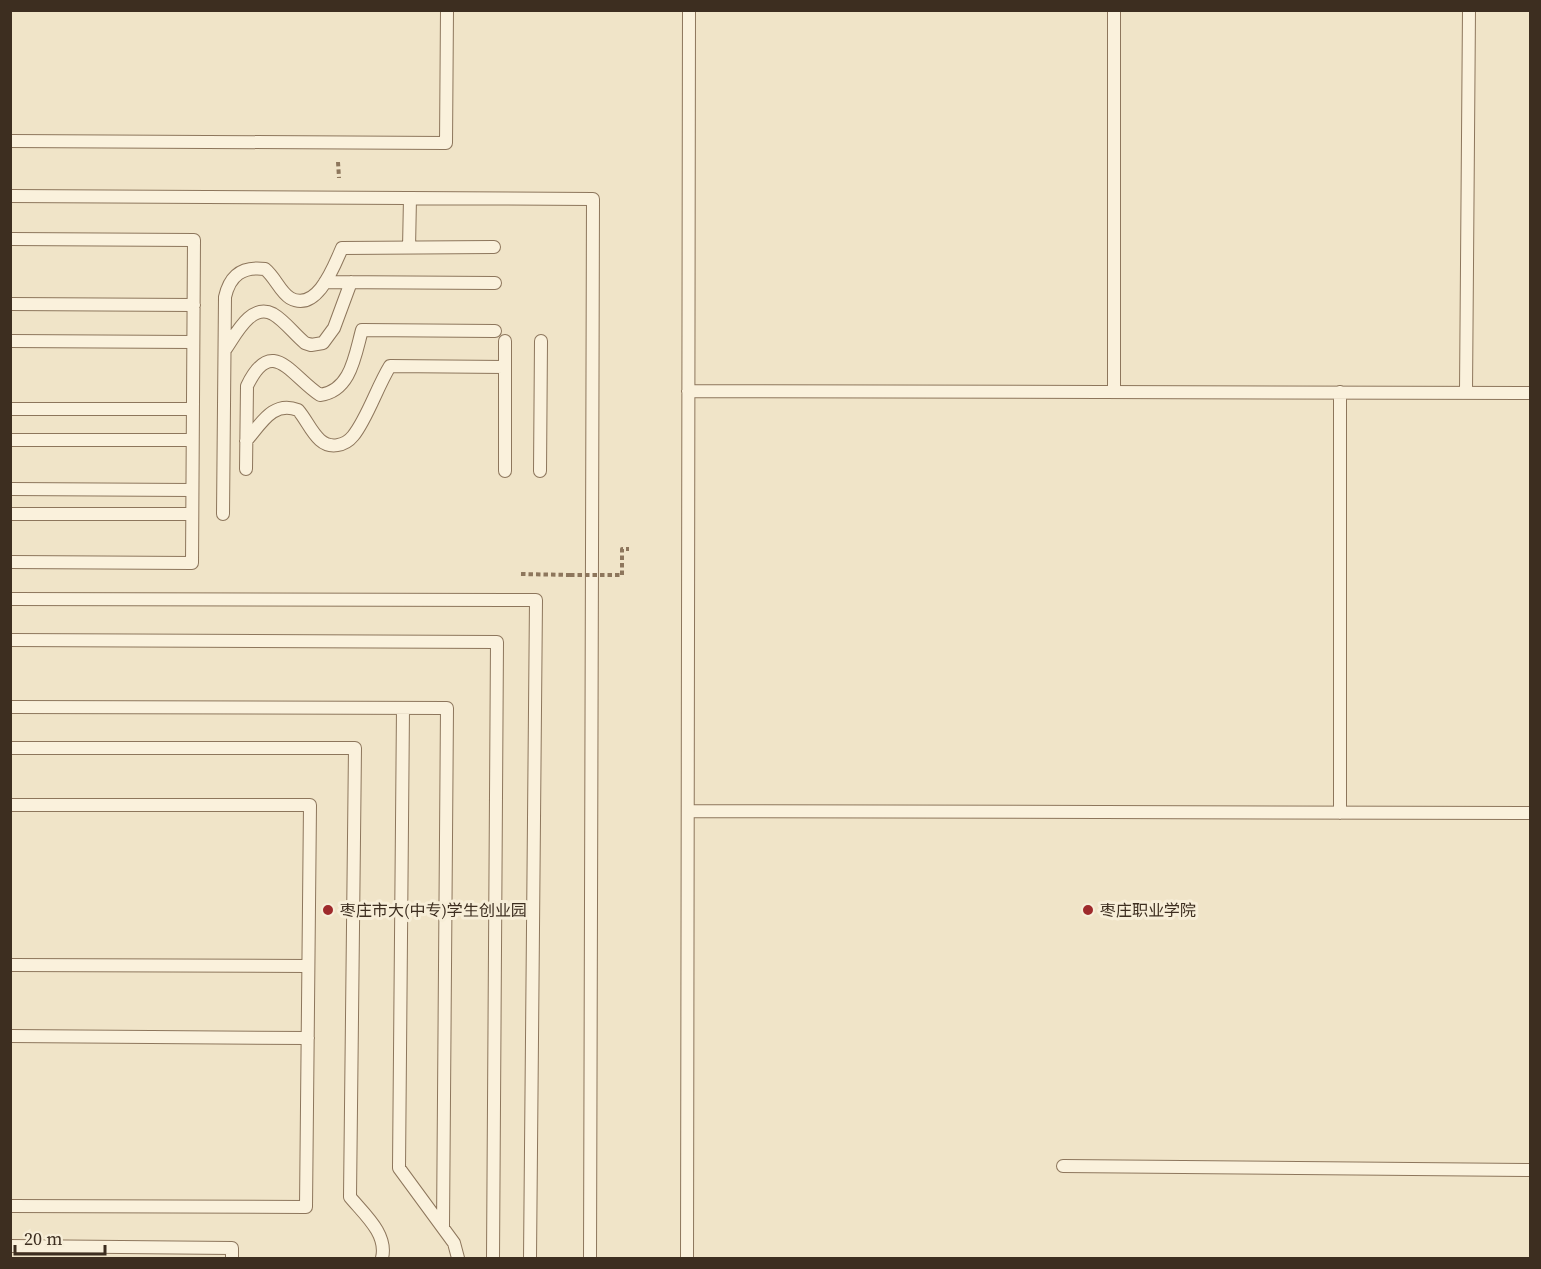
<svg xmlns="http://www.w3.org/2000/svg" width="1541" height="1269" viewBox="0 0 1541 1269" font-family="'Source Serif 4','Noto Sans SC',serif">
<rect width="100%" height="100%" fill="#f0e4c8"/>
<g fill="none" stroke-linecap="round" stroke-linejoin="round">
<defs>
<path id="service" d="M1114,10V391
M10,141L446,143L447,10
M10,196L593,199L590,1258
M10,239L194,240L192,563L10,562
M409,248L410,198
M325,282L495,283
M10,304L194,305
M10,341L193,342
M225,350C235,336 251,302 273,314C285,321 294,334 305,343L311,345L323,343L334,328L351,282
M688,391L1530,393
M1340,392V813
M1466,392L1469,10
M10,409H193
M10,440H192
M246,441C261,424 273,400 298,410C306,419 311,432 320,440C330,449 345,446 353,436C367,419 377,387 390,366L505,367
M246,469L247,386C272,334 291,376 320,395C351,391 355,355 362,330L495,331
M505,471V341
M540,471L541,341
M10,489L192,490
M10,514H192
M223,514L225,297C230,275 243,266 265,269C275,277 280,292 290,298C317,313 334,266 342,248L494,247
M10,599L536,600L530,1258
M10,640L497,642L493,1258
M10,707L447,708L443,1227
M403,708L399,1168L454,1243L458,1258
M10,748H355L350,1197C364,1214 388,1234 382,1258
M10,805H310L306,1207L10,1206
M688,811L1530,813
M10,965L308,966
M10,1036L308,1038
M1063,1166L1530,1170
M10,1246L232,1248V1258
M687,1258L689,10"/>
</defs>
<!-- service casing -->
<use href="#service" stroke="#8d765c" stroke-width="14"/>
<!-- path -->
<path stroke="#8d765c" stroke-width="4" stroke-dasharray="4.5 3" stroke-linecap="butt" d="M338,162L339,178
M521,574L570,575
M622,575V549H629"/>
<!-- service -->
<use href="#service" stroke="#faf1dc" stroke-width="12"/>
<!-- path-bridge -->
<path stroke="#8d765c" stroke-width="4" stroke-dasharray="4.5 3" stroke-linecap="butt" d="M570,575H622"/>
</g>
<!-- markers -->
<g fill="#9e2a2b" stroke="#f7eed8" stroke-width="2">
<circle cx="328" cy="910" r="6"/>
<circle cx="1088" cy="910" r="6"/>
</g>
<g text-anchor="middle" stroke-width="6" stroke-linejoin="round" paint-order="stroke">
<!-- poi labels -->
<g font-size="16" fill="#3d2e20" stroke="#f7eed8" text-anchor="start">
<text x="340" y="916">枣庄市大(中专)学生创业园</text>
<text x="1100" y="916">枣庄职业学院</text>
</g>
</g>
<!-- border -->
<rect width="1541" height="1269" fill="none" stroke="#3d2e20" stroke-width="24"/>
<!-- scale -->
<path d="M15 1245v9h90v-9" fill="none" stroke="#3d2e20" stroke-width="3"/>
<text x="24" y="1245" font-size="18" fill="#3d2e20" stroke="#f7eed8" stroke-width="4.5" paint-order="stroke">20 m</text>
</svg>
